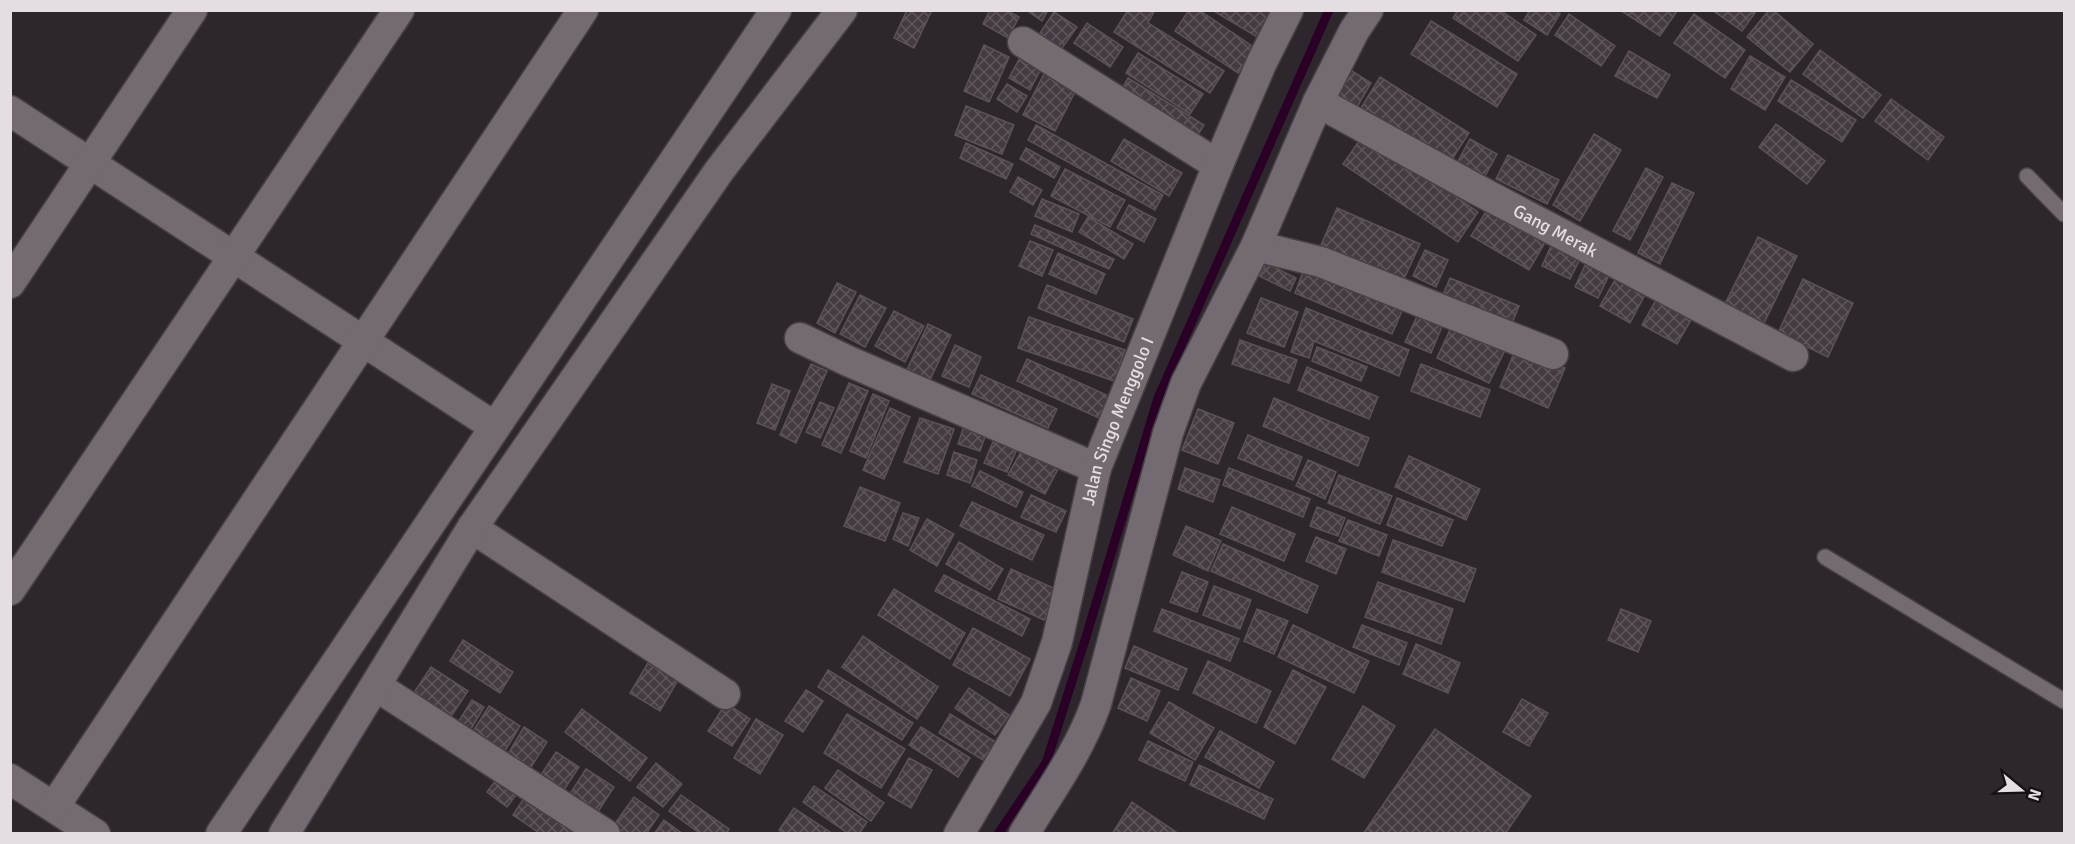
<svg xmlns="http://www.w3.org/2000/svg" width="2075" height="844" viewBox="0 0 2075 844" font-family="Signika,sans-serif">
<defs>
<pattern id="building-cross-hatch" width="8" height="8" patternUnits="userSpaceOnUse" patternTransform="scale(1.5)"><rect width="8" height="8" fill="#443b42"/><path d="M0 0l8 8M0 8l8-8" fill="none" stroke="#5f575d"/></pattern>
</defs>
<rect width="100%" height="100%" fill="#2e262d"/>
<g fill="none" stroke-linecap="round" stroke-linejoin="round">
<!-- stream -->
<path stroke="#2a0026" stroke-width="9" d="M998,834L1046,763L1085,640L1158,398L1329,10"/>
</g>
<!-- building -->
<path fill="url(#building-cross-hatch)" stroke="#5a5159" stroke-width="1.5" d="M907,10H932L914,48L894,38Z
M990,10H1006L1019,17L1008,38L983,24Z
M1026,10H1048L1042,21Z
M1128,10H1155L1148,23L1224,71L1210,93L1114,32Z
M1189,10H1199L1255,48L1238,73L1175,31Z
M1212,10H1275L1259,38Z
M1458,10H1500L1536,35L1518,61L1453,18Z
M1530,10H1554L1560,14L1547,35L1524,20Z
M1620,10H1677V11L1660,36Z
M1712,10H1757L1742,31Z
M1769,10H1773L1813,44L1790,72L1747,37Z
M1054,12L1077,27L1060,51L1038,36Z
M1569,14L1615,46L1601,66L1555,35Z
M1694,14L1745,50L1725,78L1674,43Z
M1431,21L1517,74L1497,107L1411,54Z
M1087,23L1123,47L1110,67L1074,43Z
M984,45L1009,57L989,102L964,91Z
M1820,50L1881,95L1863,118L1803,74Z
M1629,51L1670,75L1657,98L1615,76Z
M1138,53L1203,94L1190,114L1126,73Z
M1022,54L1043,65L1030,90L1009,78Z
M1750,56L1785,77L1765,110L1731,89Z
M1344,66L1371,83L1357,107L1329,89Z
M1045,72L1077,88L1055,131L1023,115Z
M1380,77L1469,133L1449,164L1361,108Z
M1128,78L1204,125L1192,144L1117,98Z
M1791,80L1856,120L1842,142L1778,101Z
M1007,84L1027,96L1017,112L997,99Z
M1891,99L1944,137L1928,160L1875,121Z
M966,106L1014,125L1002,154L955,135Z
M1776,124L1825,161L1807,184L1759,147Z
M1036,125L1163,195L1155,210L1028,140Z
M1364,134L1478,212L1458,242L1343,164Z
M1594,134L1621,150L1580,221L1553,205Z
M1124,139L1182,173L1169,196L1111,161Z
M1470,139L1497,154L1479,187L1452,172Z
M966,143L1013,164L1006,179L960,158Z
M1026,148L1060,167L1054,178L1020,159Z
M1508,155L1559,180L1547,204L1496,179Z
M1646,168L1663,177L1630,240L1613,231Z
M1065,169L1125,200L1110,227L1051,196Z
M1018,177L1042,190L1033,205L1010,192Z
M1672,183L1694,193L1660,264L1638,253Z
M1042,199L1079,214L1072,232L1035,216Z
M1493,200L1550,234L1529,270L1471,236Z
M1129,205L1156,219L1144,242L1117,228Z
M1337,208L1420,244L1403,281L1321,245Z
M1088,217L1133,244L1124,259L1079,232Z
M1035,225L1114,259L1109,269L1031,234Z
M1556,235L1585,249L1570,279L1542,266Z
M1758,237L1797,256L1763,325L1724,306Z
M1030,241L1053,250L1042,276L1019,266Z
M1425,250L1448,260L1436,287L1413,276Z
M1058,253L1105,274L1096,294L1049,274Z
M1590,254L1614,265L1598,298L1575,287Z
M1266,263L1296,278L1290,291L1259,276Z
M1306,264L1405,304L1392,334L1295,293Z
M1620,271L1649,287L1630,323L1600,306Z
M1450,278L1519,306L1511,326L1442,297Z
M1803,279L1853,303L1828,357L1778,333Z
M837,283L856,292L835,333L817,323Z
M1047,285L1133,319L1124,342L1038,308Z
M1660,293L1695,313L1677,344L1642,325Z
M860,295L886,308L865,347L840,334Z
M1261,298L1298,312L1284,347L1247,333Z
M1306,308L1409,350L1399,376L1314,341L1309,358L1291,352Z
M894,311L924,326L905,362L875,346Z
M1419,312L1444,322L1431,353L1405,342Z
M1029,317L1125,350L1114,381L1018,348Z
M1454,321L1507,346L1489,383L1437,358Z
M928,324L951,335L929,382L906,372Z
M1240,340L1297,360L1289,383L1232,364Z
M955,345L981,357L969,387L942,376Z
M1317,347L1367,367L1361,381L1312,361Z
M1516,348L1565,368L1548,408L1500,387Z
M1027,359L1109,396L1099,418L1017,381Z
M811,364L827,371L796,443L780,435Z
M1421,364L1490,390L1480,417L1411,391Z
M1307,367L1378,397L1369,419L1298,390Z
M981,375L1057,409L1048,428L972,394Z
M849,383L868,391L841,453L822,445Z
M772,384L790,391L775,430L757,423Z
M873,394L889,401L866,458L850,451Z
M1274,398L1369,438L1358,466L1263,426Z
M820,402L834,408L820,438L806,432Z
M890,408L910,417L884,479L863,470Z
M1198,409L1234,423L1218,464L1182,450Z
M920,418L954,429L938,474L904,462Z
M964,426L986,434L980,451L958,444Z
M1248,435L1302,457L1293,480L1238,458Z
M995,437L1018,447L1007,472L984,463Z
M1022,450L1058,469L1045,494L1008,475Z
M954,452L977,460L970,483L947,475Z
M1409,456L1480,489L1466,520L1395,487Z
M1308,460L1336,472L1325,499L1296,486Z
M1185,468L1220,480L1213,502L1178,489Z
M1229,468L1310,499L1303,517L1223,485Z
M980,471L1023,492L1016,507L972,486Z
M1339,475L1392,496L1380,524L1328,503Z
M860,487L900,503L885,541L844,526Z
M1031,495L1066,511L1056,532L1021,517Z
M1397,498L1453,520L1442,546L1387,525Z
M972,502L1044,535L1032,560L960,526Z
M1232,507L1295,534L1284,561L1220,534Z
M1317,507L1345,518L1338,536L1310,526Z
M903,513L919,518L908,546L893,539Z
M927,519L954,534L937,566L910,550Z
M1348,520L1387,535L1379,556L1339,541Z
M1186,526L1221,541L1208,571L1173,555Z
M1316,537L1346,549L1336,574L1306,561Z
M1393,540L1476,569L1464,602L1382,572Z
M959,542L1003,569L990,590L946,564Z
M1223,544L1318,586L1307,613L1211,571Z
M1011,569L1058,590L1044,620L998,599Z
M1182,572L1208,582L1197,612L1170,602Z
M944,575L1030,619L1022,636L935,591Z
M1378,582L1453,609L1441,644L1365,617Z
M1214,586L1251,600L1240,629L1203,615Z
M894,589L965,633L950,659L878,615Z
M1162,609L1239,639L1230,661L1154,631Z
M1257,609L1288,621L1274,654L1244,641Z
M1621,609L1651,621L1638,652L1608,640Z
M1293,625L1369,661L1354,693L1278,657Z
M1362,625L1407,643L1399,665L1353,647Z
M973,628L1030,659L1010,696L953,665Z
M863,636L938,687L917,719L842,667Z
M463,640L513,672L500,693L450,661Z
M1416,644L1460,663L1448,693L1403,674Z
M1134,646L1187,669L1178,690L1125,668Z
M1208,661L1271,691L1256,723L1193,693Z
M648,663L678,680L660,711L630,693Z
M431,667L468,691L450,718L413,694Z
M828,670L913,723L902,740L818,687Z
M1293,670L1326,687L1295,744L1264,727Z
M1131,678L1160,691L1147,721L1118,708Z
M969,688L1009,715L995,735L955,708Z
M806,690L823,701L803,732L785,721Z
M1522,699L1548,713L1529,746L1503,732Z
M472,700L484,707L465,739L452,732Z
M1169,702L1214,728L1195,760L1150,733Z
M726,703L750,719L732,746L708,731Z
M489,706L520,726L499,761L467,741Z
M1363,706L1395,726L1364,778L1332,759Z
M582,709L647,758L630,781L565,732Z
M847,714L905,749L881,788L824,753Z
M950,714L999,744L988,763L939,733Z
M756,719L783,735L760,774L734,758Z
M524,727L547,742L524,778L502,764Z
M921,727L970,758L958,777L909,745Z
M1435,729L1531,796L1505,834H1363Z
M1220,731L1274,762L1259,788L1205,757Z
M1148,741L1193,762L1185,781L1139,760Z
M556,752L579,767L560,796L537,781Z
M909,758L932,770L911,808L888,795Z
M656,763L682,784L663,807L637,787Z
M1199,765L1273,799L1264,819L1190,785Z
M586,769L614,787L594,818L566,800Z
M838,770L884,803L871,821L825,788Z
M501,773L521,788L507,807L487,792Z
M814,786L867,822L859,834H849L803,802Z
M528,792L589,834H541L513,815Z
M681,795L729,829L726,834H701L669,811Z
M634,797L659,815L646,834H611L609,832Z
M1132,802L1179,834H1112Z
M794,808L833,834H784L779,830Z
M664,820L683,834H654Z"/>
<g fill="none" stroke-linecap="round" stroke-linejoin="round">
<defs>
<path id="lane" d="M2027,176L2064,214
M1825,557L2064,701"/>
<g id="street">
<path d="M1023,42L1218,165"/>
<path id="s1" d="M1318,102L1474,188L1793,356"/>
<path d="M10,111L495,427"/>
<path d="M1256,246L1321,262L1553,354"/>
<path d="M10,283L192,10"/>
<path d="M800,338L848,361L1096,468"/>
<path d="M472,528L725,694"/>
<path d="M10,590L399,10"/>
<path d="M376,686L605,834"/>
<path d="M10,779L95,834"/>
<path d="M54,807L583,10"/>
<path d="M221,834L776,10"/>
<path d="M284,834L472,528L719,171L842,10"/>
<path id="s2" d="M959,834L1036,703L1057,642L1096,468L1218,165L1261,64L1288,10"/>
<path d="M1024,834C1050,791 1079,752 1096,704L1168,433L1186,383L1256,246L1318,102L1354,31L1368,10"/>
</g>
</defs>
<!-- lane casing -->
<use href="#lane" stroke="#474146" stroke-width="18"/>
<!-- street casing -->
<use href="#street" stroke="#474146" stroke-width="33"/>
<!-- lane -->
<use href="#lane" stroke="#746a72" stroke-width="15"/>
<!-- street -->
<use href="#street" stroke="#746a72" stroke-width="30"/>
</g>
<g text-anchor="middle" stroke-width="6" stroke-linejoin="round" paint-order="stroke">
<!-- street labels -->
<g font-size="18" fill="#e4dee3" stroke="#141013">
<text dy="6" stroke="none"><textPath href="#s1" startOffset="270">Gang Merak</textPath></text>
<text dy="6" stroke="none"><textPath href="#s2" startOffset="446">Jalan Singo Menggolo I</textPath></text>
</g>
</g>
<!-- border -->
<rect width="2075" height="844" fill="none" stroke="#e4dee3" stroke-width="24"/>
<!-- north arrow -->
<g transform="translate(2021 790) rotate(109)" stroke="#141013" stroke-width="4.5" paint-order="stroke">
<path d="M0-4.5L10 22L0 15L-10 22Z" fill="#e4dee3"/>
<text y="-9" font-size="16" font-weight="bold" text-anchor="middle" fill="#e4dee3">N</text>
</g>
</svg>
